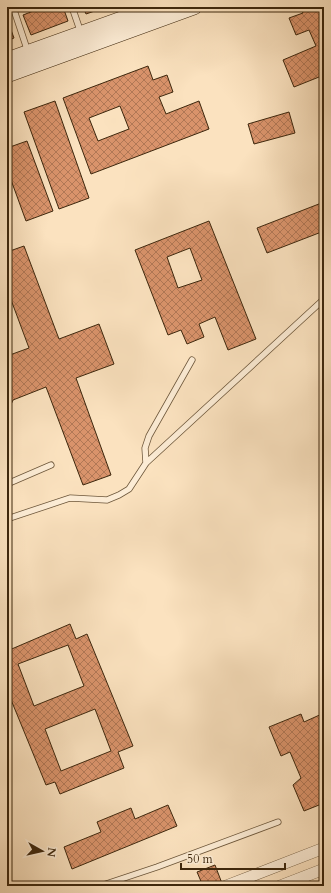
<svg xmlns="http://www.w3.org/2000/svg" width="331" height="893" viewBox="0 0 331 893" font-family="Cardo,serif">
<defs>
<pattern id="building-cross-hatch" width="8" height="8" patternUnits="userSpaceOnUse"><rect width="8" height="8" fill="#d9936b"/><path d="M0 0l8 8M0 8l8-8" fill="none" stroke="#b17856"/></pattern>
</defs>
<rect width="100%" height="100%" fill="#fbe2bf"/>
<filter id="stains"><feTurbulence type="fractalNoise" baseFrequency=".005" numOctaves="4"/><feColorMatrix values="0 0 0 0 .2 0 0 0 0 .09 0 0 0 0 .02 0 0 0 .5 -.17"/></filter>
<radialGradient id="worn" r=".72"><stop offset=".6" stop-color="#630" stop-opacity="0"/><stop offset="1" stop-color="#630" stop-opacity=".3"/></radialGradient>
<!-- building -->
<path fill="url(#building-cross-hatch)" stroke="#3d270d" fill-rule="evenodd" d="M44,7H63L68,21L31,35L23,15Z
M83,7H106L86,14Z
M300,7H324V75L294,87L283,60L316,46L309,30L296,35L289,18L303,13Z
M7,19L14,38L7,41Z
M148,66L153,80L167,75L173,92L159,97L166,114L199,101L209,129L91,174L63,98ZM120,106L129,129L98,141L89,118Z
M55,101L89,198L59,209L24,112Z
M289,112L295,133L254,144L248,124Z
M27,141L53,211L26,221L7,169V148Z
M324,202V231L267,253L257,228Z
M209,221L256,339L228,350L215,317L199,324L204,337L187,344L181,330L168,335L135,250ZM190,248L202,280L178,288L167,257Z
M24,246L59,339L99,324L114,364L76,378L111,475L83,485L46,387L13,400L7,414V356L29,348L7,289V252Z
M70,624L76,639L87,634L133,746L118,752L124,768L60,794L55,782L46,785L7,690V651ZM68,645L84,686L34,706L18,664ZM95,709L111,751L61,771L45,729Z
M324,713V803L304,811L293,785L301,778L290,752L281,756L269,727L301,714L304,722Z
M168,805L177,826L72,869L64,847L101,832L97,822L131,808L135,819Z
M215,865L223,886H203L197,872Z"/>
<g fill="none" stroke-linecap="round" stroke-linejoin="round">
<defs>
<path id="lane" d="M13,7L28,52
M72,7L81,33
M146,463L145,448L149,436L192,360
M7,484L51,465
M7,519L70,498L107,500L119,495L129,489L146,463L324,299
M100,886L157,867L278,822"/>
<path id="street" d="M226,886L324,848
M280,886L324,869"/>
<path id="secondary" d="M7,60L155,7
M7,75L194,7"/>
</defs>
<!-- lane casing -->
<use href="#lane" stroke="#6c563a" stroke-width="7"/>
<!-- street casing -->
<use href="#street" stroke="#6c563a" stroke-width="12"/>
<!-- secondary casing -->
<use href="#secondary" stroke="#3d270d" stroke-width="16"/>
<!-- lane -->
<use href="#lane" stroke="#fcecd5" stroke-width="5.5"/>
<!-- street -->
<use href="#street" stroke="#fcecd5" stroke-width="11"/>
<!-- secondary -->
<use href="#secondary" stroke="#fcecd5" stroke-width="15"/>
</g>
<!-- margin -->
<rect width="331" height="893" fill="none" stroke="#fbe2bf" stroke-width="24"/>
<rect x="8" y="8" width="315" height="877" fill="none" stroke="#3d270d" stroke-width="2"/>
<rect x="12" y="12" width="307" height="869" fill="none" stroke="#3d270d"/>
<!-- north arrow -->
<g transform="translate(42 851) rotate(98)" stroke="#fcecd5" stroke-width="3" paint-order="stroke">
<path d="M0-3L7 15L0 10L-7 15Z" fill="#3d270d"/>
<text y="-6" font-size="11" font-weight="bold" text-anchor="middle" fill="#3d270d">N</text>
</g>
<!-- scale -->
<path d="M181 863v6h104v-6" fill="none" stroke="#3d270d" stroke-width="2"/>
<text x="187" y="863" font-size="12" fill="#3d270d" stroke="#fcecd5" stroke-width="3" paint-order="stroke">50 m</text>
<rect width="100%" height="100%" filter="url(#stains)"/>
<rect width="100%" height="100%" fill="url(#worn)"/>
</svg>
